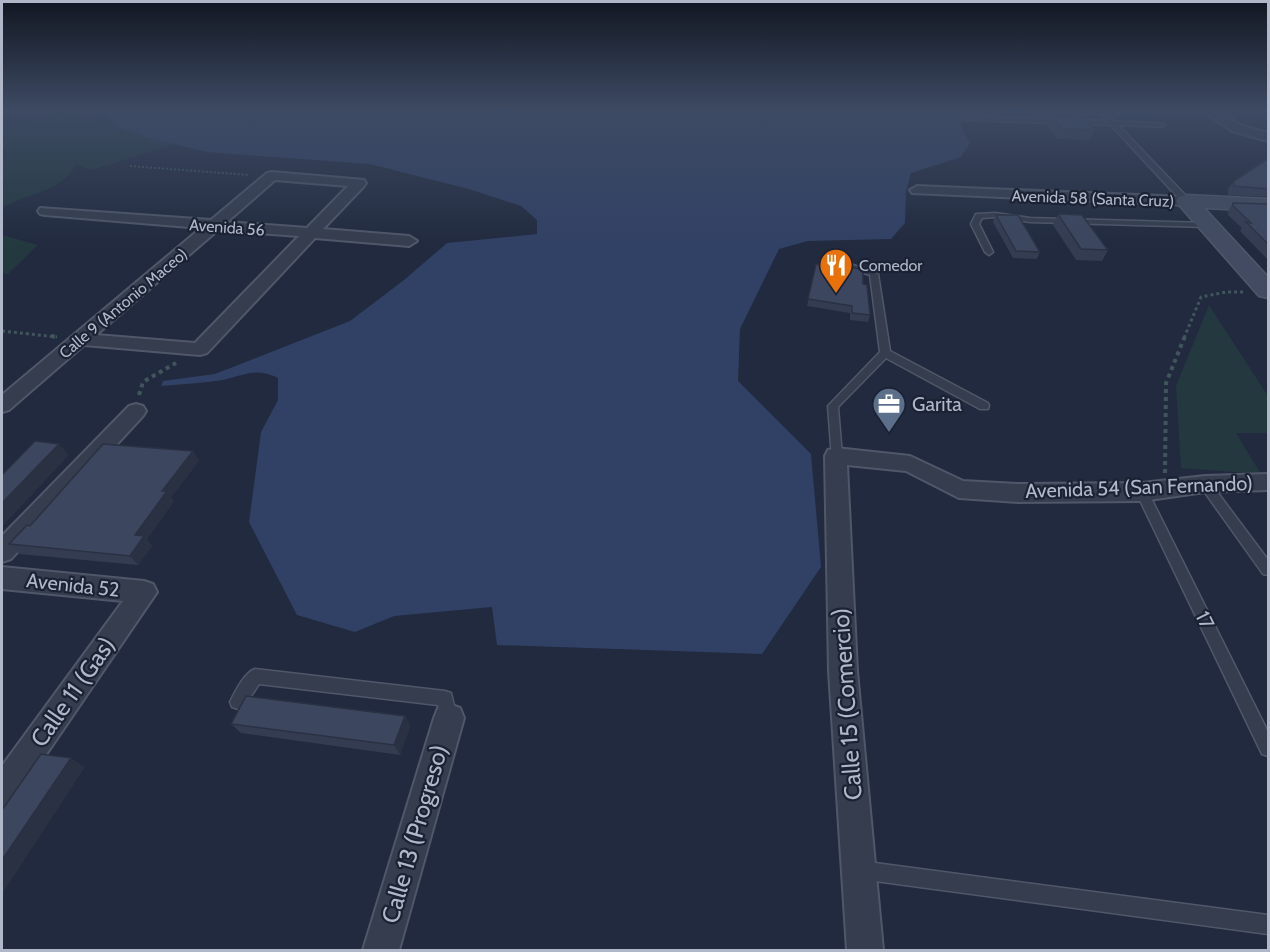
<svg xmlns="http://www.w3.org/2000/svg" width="1270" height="952" viewBox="0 0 1270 952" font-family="Cabin,sans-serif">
<rect width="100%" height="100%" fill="#212a3e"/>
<!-- green -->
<path fill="#23393f" d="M60,117L113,123L117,127L174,144L99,168L87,169L77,164C58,194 29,192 2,208V163L8,152L2,150V127Z
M2,235L38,245L8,274L2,273Z
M1209,305L1268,396V433H1236L1261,474L1181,468L1176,386Z"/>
<!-- water -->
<path fill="#314165" d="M100,111H963L961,127L970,143L961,157L911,173L906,192L905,223L891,239L808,241L779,249L740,329L738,381L811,454L821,567L762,654L497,645L492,607L394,616L355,632L297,615L249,522L261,432L278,400V378C256,367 245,375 223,380C203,383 182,384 161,386L163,381L215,374L350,321L404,280L447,243L537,234V220L521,206L469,189L370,164L207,152L149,138L117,127Z"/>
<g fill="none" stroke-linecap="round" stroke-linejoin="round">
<defs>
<path id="lane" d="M1098,111H1105L1114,121L1164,124L1165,125L1162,127L1118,125L1189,199V203H1183L1111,125L965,120L962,118L965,116L1107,121Z
M995,213L1030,218L1207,223L1211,225L1207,227L1030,222L995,217L982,218L979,224L993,252L989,255L985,252L971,224L976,214Z
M831,257L878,274L890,351L988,403L989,406L988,409H980L886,358L838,407L842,456L836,460L832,459L828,406L880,352L870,275L828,262L827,260Z
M1205,480L1209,481L1268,560V575L1263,574L1201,487L1199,484Z
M1142,487L1146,489L1148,492L1268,732V756L1262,754L1136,492L1138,489Z
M255,669L445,691L451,693L457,718L455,723L449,726L443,723L438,705L259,684L244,707L238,709L232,707L230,702C235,692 244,673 255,669Z
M860,861L1268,915V934L860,879L854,876L851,870L854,864Z"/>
<path id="street" d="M1204,111H1218L1240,125L1268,133V141L1232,131Z
M1260,111H1268V117Z
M272,172L364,180L366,183L364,186L323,229L409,236L417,241L409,246L315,238L207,353L200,355L84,345L9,410L2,412V395L201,228L45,215L40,214L38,211L40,208L211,220L267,173ZM275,180L348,186L307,228L227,222ZM218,230L299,236L195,343L96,335Z
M917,186L1186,197L1193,201L1186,205L912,193L910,190Z
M136,404L143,406L146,411L143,416L11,559L2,562V536L129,406Z
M836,448L910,456L963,481L1018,484L1142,483L1205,476L1268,474V490L1205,492L1142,501L1018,502L959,498L906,471L847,465L857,671L883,950H847L829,671L825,456L828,450Z
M2,567L144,581L153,584L157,592L13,803L2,808V766L123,601L2,589Z
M449,704L460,708L464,718L399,950H363L434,718L438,708Z"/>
<path id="secondary" d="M1186,195L1268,199V211L1204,208L1268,277V298L1259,296L1179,205L1176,201L1179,197Z"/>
</defs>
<!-- lane casing -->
<use href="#lane" stroke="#505769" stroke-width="3"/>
<!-- street casing -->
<use href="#street" stroke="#505769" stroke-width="4"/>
<!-- secondary casing -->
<use href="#secondary" stroke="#505769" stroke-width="3"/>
<!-- path-far2 -->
<path stroke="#41565c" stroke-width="2" stroke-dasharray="2 2" stroke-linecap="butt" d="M130,166L249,175"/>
<!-- path-far1 -->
<path stroke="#41565c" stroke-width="3" stroke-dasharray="3 3" stroke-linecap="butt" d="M2,331L57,337
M1184,338L1201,297L1226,292H1244"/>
<!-- path -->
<path stroke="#41565c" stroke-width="4" stroke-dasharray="4 4" stroke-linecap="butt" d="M51,336L57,337
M139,395L143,382L176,363
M1165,473L1166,383L1185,336"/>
<!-- lane -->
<use href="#lane" fill="#353d4e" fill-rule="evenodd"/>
<!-- street -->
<use href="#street" fill="#353d4e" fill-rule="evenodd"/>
<!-- secondary -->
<use href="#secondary" fill="#424b61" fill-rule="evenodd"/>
</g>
<!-- wall -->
<path fill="#343c52" d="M1035,111H1101L1099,116H1067L1095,130L1090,140L1057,139L1046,125L1050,116H1039Z
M1108,111H1156L1152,118L1115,117Z
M1269,158V197L1228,195V189L1234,181Z
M1233,203L1269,204V261L1240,231L1242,228L1228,215V211Z
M1058,214L1108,250L1102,261L1076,260L1053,225Z
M996,215L1040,252L1037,259L1013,258L993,222Z
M816,264L863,284L870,315L868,322L850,320V313L807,306Z
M193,451L199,461L171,497L174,501L147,539L152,546L138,565L19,554L9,544L30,526Z
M405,716L410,726L400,755L241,733L231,724Z"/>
<!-- shaded-wall -->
<path fill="#2a3142" d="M59,444L69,455L2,527V503Z
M193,451L199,461L171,497L174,501L147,539L152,546L138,565L130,556L135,535L162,491Z
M405,716L410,726L400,755L394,745Z
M71,758L85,767L2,894V860Z"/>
<!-- building -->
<path fill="#3c465f" stroke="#2a3142" stroke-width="1.5" d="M1050,116L1082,117L1095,130L1062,129Z
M1269,158V189L1234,186V181Z
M1233,203L1269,204V245L1246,222L1251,223L1233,206Z
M1058,214L1082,215L1108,250L1081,249Z
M996,215H1018L1040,252L1016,251Z
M816,264L863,269V284L867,285L870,315L852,313V306L808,299Z
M35,441L59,444L2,503V475Z
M103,444L193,451L162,491H167L135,535L144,536L130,556L9,544L27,525L30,526Z
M246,696L405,716L394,745L231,724Z
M41,754L71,758L2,860V810Z"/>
<!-- sky -->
<linearGradient id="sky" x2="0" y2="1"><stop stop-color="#121722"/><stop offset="0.45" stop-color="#3d4a63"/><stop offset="1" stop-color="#3d4a63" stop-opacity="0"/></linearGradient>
<rect width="1270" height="245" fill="url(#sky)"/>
<!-- icons -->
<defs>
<symbol id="restaurant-pin" viewBox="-11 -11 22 30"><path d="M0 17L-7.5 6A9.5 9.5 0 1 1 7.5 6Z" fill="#e8710a" stroke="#1a2233"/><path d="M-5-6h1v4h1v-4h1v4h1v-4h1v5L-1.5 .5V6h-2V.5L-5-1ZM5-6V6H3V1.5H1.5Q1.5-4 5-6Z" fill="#fff"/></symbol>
<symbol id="office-pin" viewBox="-11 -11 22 30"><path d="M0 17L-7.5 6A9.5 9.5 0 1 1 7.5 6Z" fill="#5c6f8a" stroke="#1a2233"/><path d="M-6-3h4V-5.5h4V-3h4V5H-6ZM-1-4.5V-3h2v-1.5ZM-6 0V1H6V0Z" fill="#fff"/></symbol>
</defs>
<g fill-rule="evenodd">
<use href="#restaurant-pin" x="817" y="246" width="38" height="52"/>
<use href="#office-pin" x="870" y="385" width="38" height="52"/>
</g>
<g text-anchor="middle" stroke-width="4.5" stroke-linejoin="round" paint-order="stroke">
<!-- far-street labels -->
<g font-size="16" fill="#b0b7c9" stroke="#1a2233">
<text transform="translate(1093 198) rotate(2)" y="6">Avenida 58 (Santa Cruz)</text>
<text transform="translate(227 227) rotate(4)" y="6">Avenida 56</text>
<text transform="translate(123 303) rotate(-40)" y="6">Calle 9 (Antonio Maceo)</text>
</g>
<!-- far-poi labels -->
<g font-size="16" fill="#b0b7c9" stroke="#1a2233" text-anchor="start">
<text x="859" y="271">Comedor</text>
</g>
<!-- poi labels -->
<g font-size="20" fill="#b0b7c9" stroke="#1a2233" text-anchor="start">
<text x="912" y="411">Garita</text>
</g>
<!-- street labels -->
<g font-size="20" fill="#b0b7c9" stroke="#1a2233">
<text transform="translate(1139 487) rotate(-2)" y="7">Avenida 54 (San Fernando)</text>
<text transform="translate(73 585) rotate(6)" y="7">Avenida 52</text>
<text transform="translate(1205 620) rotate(64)" y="7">17</text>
</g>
<!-- near-street labels -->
<g font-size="24" fill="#b0b7c9" stroke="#1a2233">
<text transform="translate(73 692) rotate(-55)" y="8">Calle 11 (Gas)</text>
<text transform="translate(847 704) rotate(-94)" y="8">Calle 15 (Comercio)</text>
<text transform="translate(415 834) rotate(-74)" y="8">Calle 13 (Progreso)</text>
</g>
</g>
<!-- border -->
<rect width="1270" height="952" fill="none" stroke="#b0b7c9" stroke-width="6"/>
</svg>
